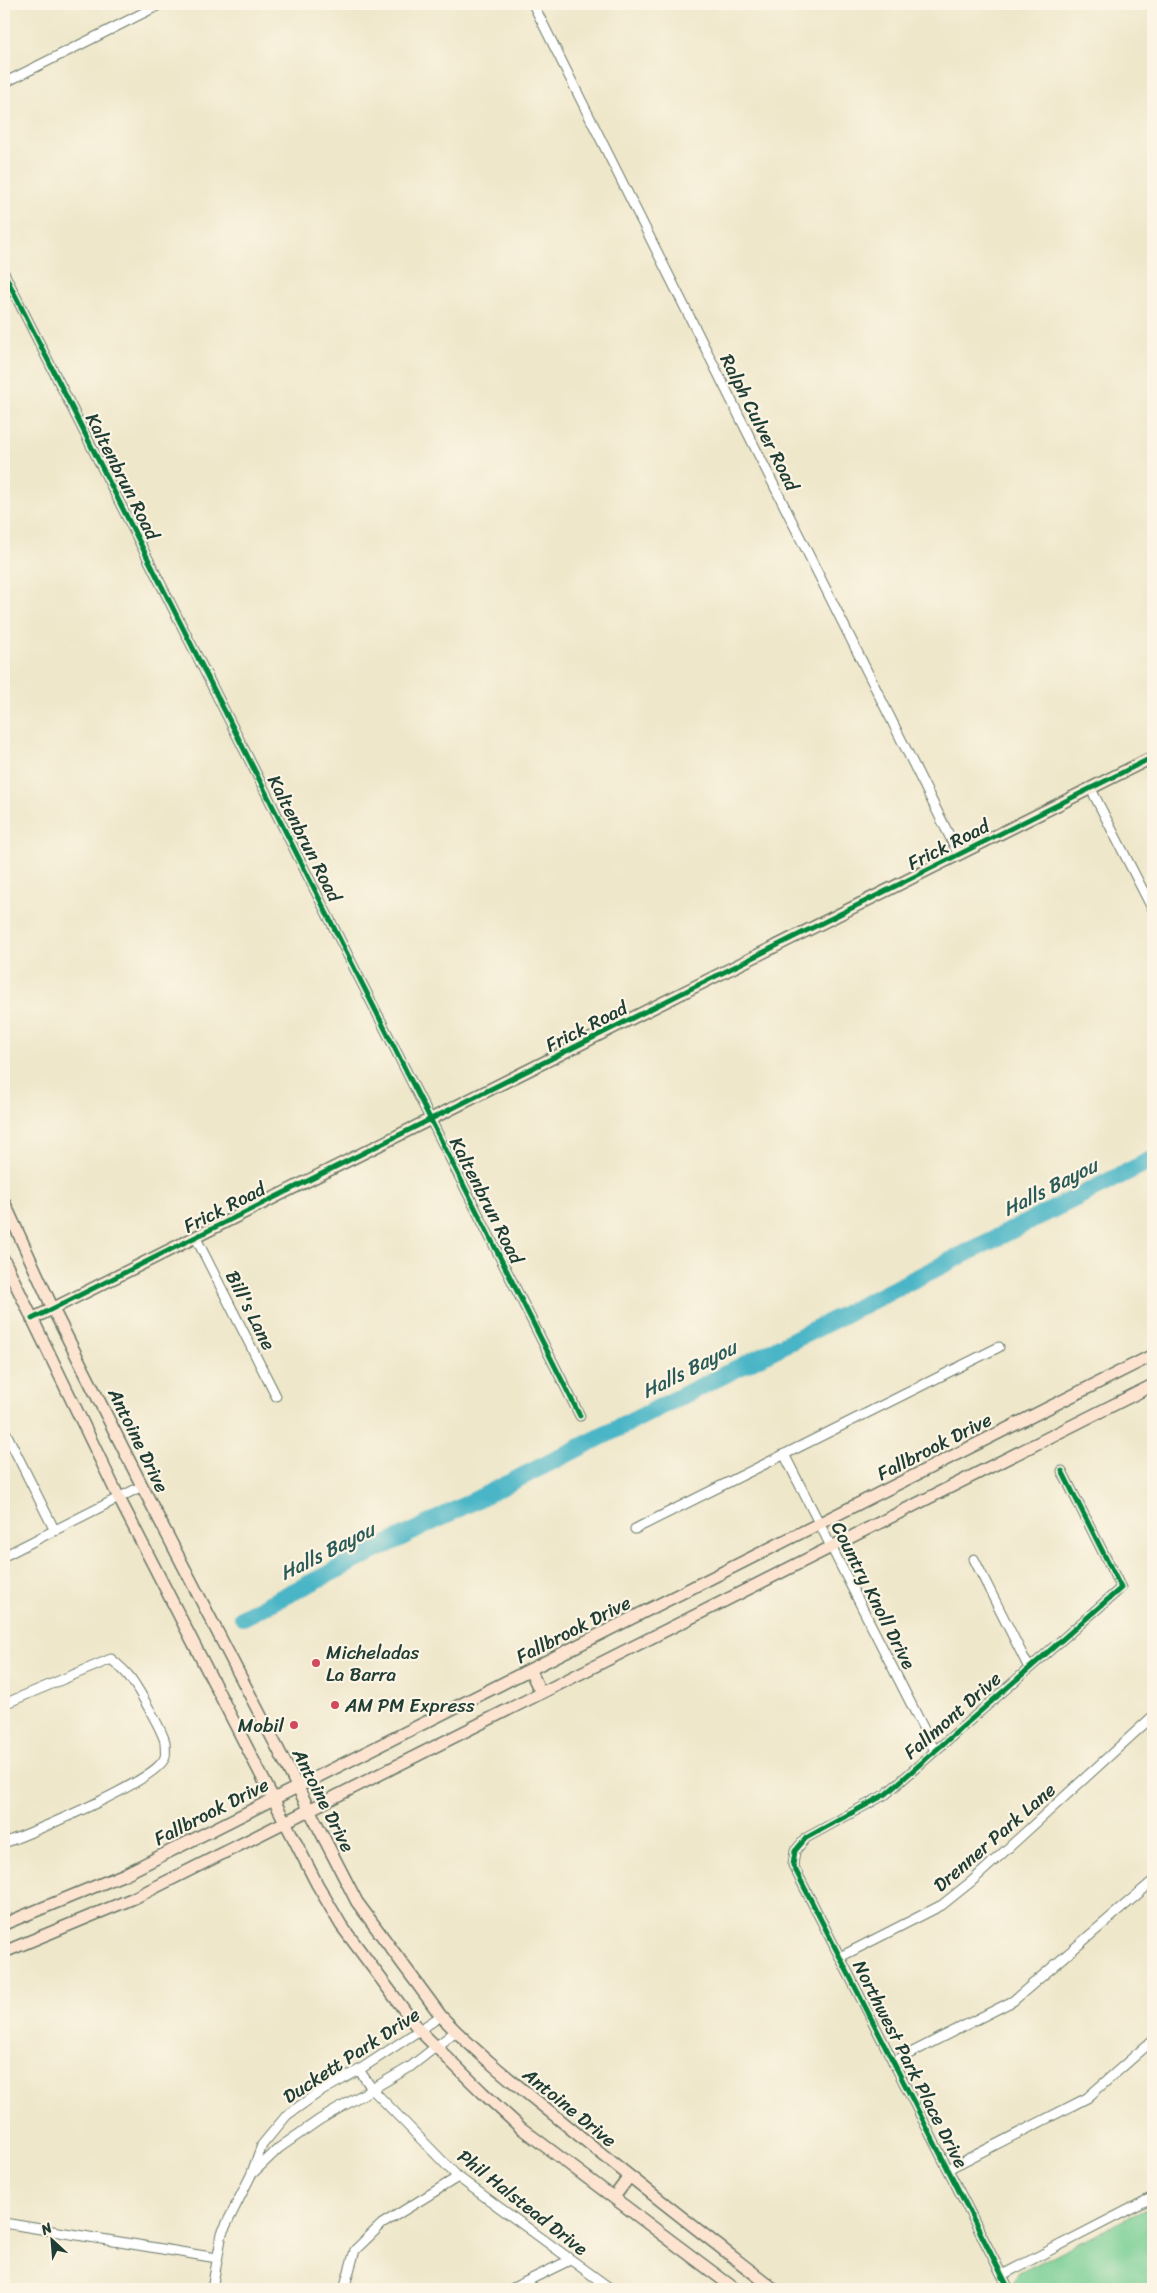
<svg xmlns="http://www.w3.org/2000/svg" width="1157" height="2293" viewBox="0 0 1157 2293" font-family="Sriracha,sans-serif">
<rect width="100%" height="100%" fill="#fcf5e5"/>
<filter id="ink" filterUnits="userSpaceOnUse"><feTurbulence type="fractalNoise" baseFrequency=".02" numOctaves="2"/><feDisplacementMap in="SourceGraphic" scale="10" xChannelSelector="R" yChannelSelector="G"/><feConvolveMatrix kernelMatrix="1 2 1 2 8 2 1 2 1" color-interpolation-filters="sRGB"/></filter>
<filter id="wash" filterUnits="userSpaceOnUse"><feTurbulence type="fractalNoise" baseFrequency=".0096" numOctaves="4" result="noise"/><feDisplacementMap in="SourceGraphic" scale="20" xChannelSelector="R" yChannelSelector="G"/><feGaussianBlur stdDeviation="1.12" result="paint"/><feColorMatrix in="noise" values="0 0 0 0 0 0 0 0 0 0 0 0 0 0 0 0 0 1.4 0 .05"/><feComposite in="paint" operator="in"/></filter>
<g filter="url(#wash)">
<rect width="100%" height="100%" fill="#efe7ca"/>
<!-- green -->
<path fill="#75cd92" stroke="#4a8563" d="M1146,2209L1153,2222V2289H1015L1013,2281L1019,2273Z"/>
<g fill="none" stroke-linecap="round" stroke-linejoin="round">
<!-- river -->
<path stroke="#4ab5c6" stroke-width="18" d="M243,1617L1153,1159"/>
</g>
</g>
<g filter="url(#ink)">
<g fill="none" stroke-linecap="round" stroke-linejoin="round">
<defs>
<path id="street" d="M533,4L959,855
M4,83L161,4
M4,273L580,1416
M1091,789L1153,910
M196,1238L276,1396
M4,1429L55,1531
M784,1454L935,1751
M635,1529L999,1347
M4,1556L142,1486
M974,1559L1029,1668
M4,1704L111,1659C117,1664 123,1669 128,1675C136,1684 162,1730 165,1742C165,1746 166,1754 165,1757C158,1781 30,1833 4,1843
M840,1957L942,1905L972,1881L1153,1716
M893,2062L1013,2001L1153,1881
M359,2070L373,2090L458,2177L611,2289
M948,2169L1087,2098L1153,2040
M253,2173L279,2148L319,2120L410,2067L456,2031
M4,2223L217,2258
M1002,2275L1153,2197
M212,2289L222,2233L251,2175L262,2145L287,2115L318,2093L359,2070L441,2016
M344,2289L355,2250L382,2224L458,2177
M511,2289L570,2260
M1009,2289L793,1865L795,1851L806,1838L886,1794L1121,1588L1062,1471"/>
<path id="secondary" d="M4,1202L53,1309L142,1486L357,1902L441,2016C477,2054 518,2086 559,2119C629,2177 702,2233 774,2289
M4,1260L119,1498L317,1884L341,1925L419,2030L483,2093L521,2128L735,2289
M32,1319L1153,757
M530,1670L541,1693
M4,1924L125,1874L1153,1355
M4,1952L134,1898L1153,1385
M614,2197L629,2177"/>
</defs>
<!-- street casing -->
<use href="#street" stroke="#687868" stroke-width="11"/>
<!-- secondary casing -->
<use href="#secondary" stroke="#687868" stroke-width="14"/>
<!-- street -->
<use href="#street" stroke="#fff" stroke-width="9"/>
<!-- secondary -->
<use href="#secondary" stroke="#fde4d1" stroke-width="11"/>
<defs>
<path id="cycleway" d="M4,273L580,1416
M32,1319L1153,757
M1009,2289L793,1865L795,1851L806,1838L886,1794L1121,1588L1062,1471"/>
</defs>
<!-- cycleway casing -->
<use href="#cycleway" stroke="#fcf5e5" stroke-width="8"/>
<!-- cycleway -->
<use href="#cycleway" stroke="#00873e" stroke-width="5"/>
</g>
</g>
<!-- markers -->
<g fill="#d1495b" stroke="#fcf5e5" stroke-width="2">
<circle cx="316" cy="1663" r="5"/>
<circle cx="335" cy="1705" r="5"/>
<circle cx="294" cy="1725" r="5"/>
</g>
<g text-anchor="middle" stroke-width="4.5" stroke-linejoin="round" paint-order="stroke">
<!-- street labels -->
<g font-size="19" fill="#1f3d34" stroke="#fcf5e5">
<text transform="translate(760 422) rotate(63)" y="7">Ralph Culver Road</text>
<text transform="translate(123 476) rotate(63)" y="7">Kaltenbrun Road</text>
<text transform="translate(305 838) rotate(63)" y="7">Kaltenbrun Road</text>
<text transform="translate(948 844) rotate(-27)" y="7">Frick Road</text>
<text transform="translate(586 1026) rotate(-27)" y="7">Frick Road</text>
<text transform="translate(487 1200) rotate(63)" y="7">Kaltenbrun Road</text>
<text transform="translate(224 1207) rotate(-27)" y="7">Frick Road</text>
<text transform="translate(251 1310) rotate(63)" y="7">Bill's Lane</text>
<text transform="translate(139 1440) rotate(64)" y="7">Antoine Drive</text>
<text transform="translate(934 1446) rotate(-27)" y="7">Fallbrook Drive</text>
<text transform="translate(874 1595) rotate(63)" y="7">Country Knoll Drive</text>
<text transform="translate(573 1629) rotate(-27)" y="7">Fallbrook Drive</text>
<text transform="translate(952 1715) rotate(-41)" y="7">Fallmont Drive</text>
<text transform="translate(324 1800) rotate(63)" y="7">Antoine Drive</text>
<text transform="translate(211 1811) rotate(-27)" y="7">Fallbrook Drive</text>
<text transform="translate(994 1837) rotate(-41)" y="7">Drenner Park Lane</text>
<text transform="translate(351 2055) rotate(-33)" y="7">Duckett Park Drive</text>
<text transform="translate(911 2064) rotate(63)" y="7">Northwest Park Place Drive</text>
<text transform="translate(570 2107) rotate(39)" y="7">Antoine Drive</text>
<text transform="translate(523 2202) rotate(38)" y="7">Phil Halstead Drive</text>
</g>
<!-- poi labels -->
<g font-size="19" fill="#1f3d34" stroke="#fcf5e5" text-anchor="start">
<text x="326" y="1659">Micheladas<tspan x="326" dy="22">La Barra</tspan></text>
<text x="345" y="1712">AM PM Express</text>
<text x="284" y="1732" text-anchor="end">Mobil</text>
</g>
<!-- water labels -->
<g font-size="20" font-style="italic" fill="#2a5b58" stroke="#fcf5e5">
<text transform="translate(1050 1187) rotate(-27)" y="7">Halls Bayou</text>
<text transform="translate(689 1369) rotate(-27)" y="7">Halls Bayou</text>
<text transform="translate(327 1551) rotate(-27)" y="7">Halls Bayou</text>
</g>
</g>
<!-- margin -->
<rect width="1157" height="2293" fill="none" stroke="#fcf5e5" stroke-width="20"/>
<!-- north arrow -->
<g transform="translate(52 2240) rotate(334)" stroke="#fcf5e5" stroke-width="4" paint-order="stroke">
<path d="M0-4L9 19L0 12L-9 19Z" fill="#1f3d34"/>
<text y="-8" font-size="14" font-weight="bold" text-anchor="middle" fill="#1f3d34">N</text>
</g>
</svg>
